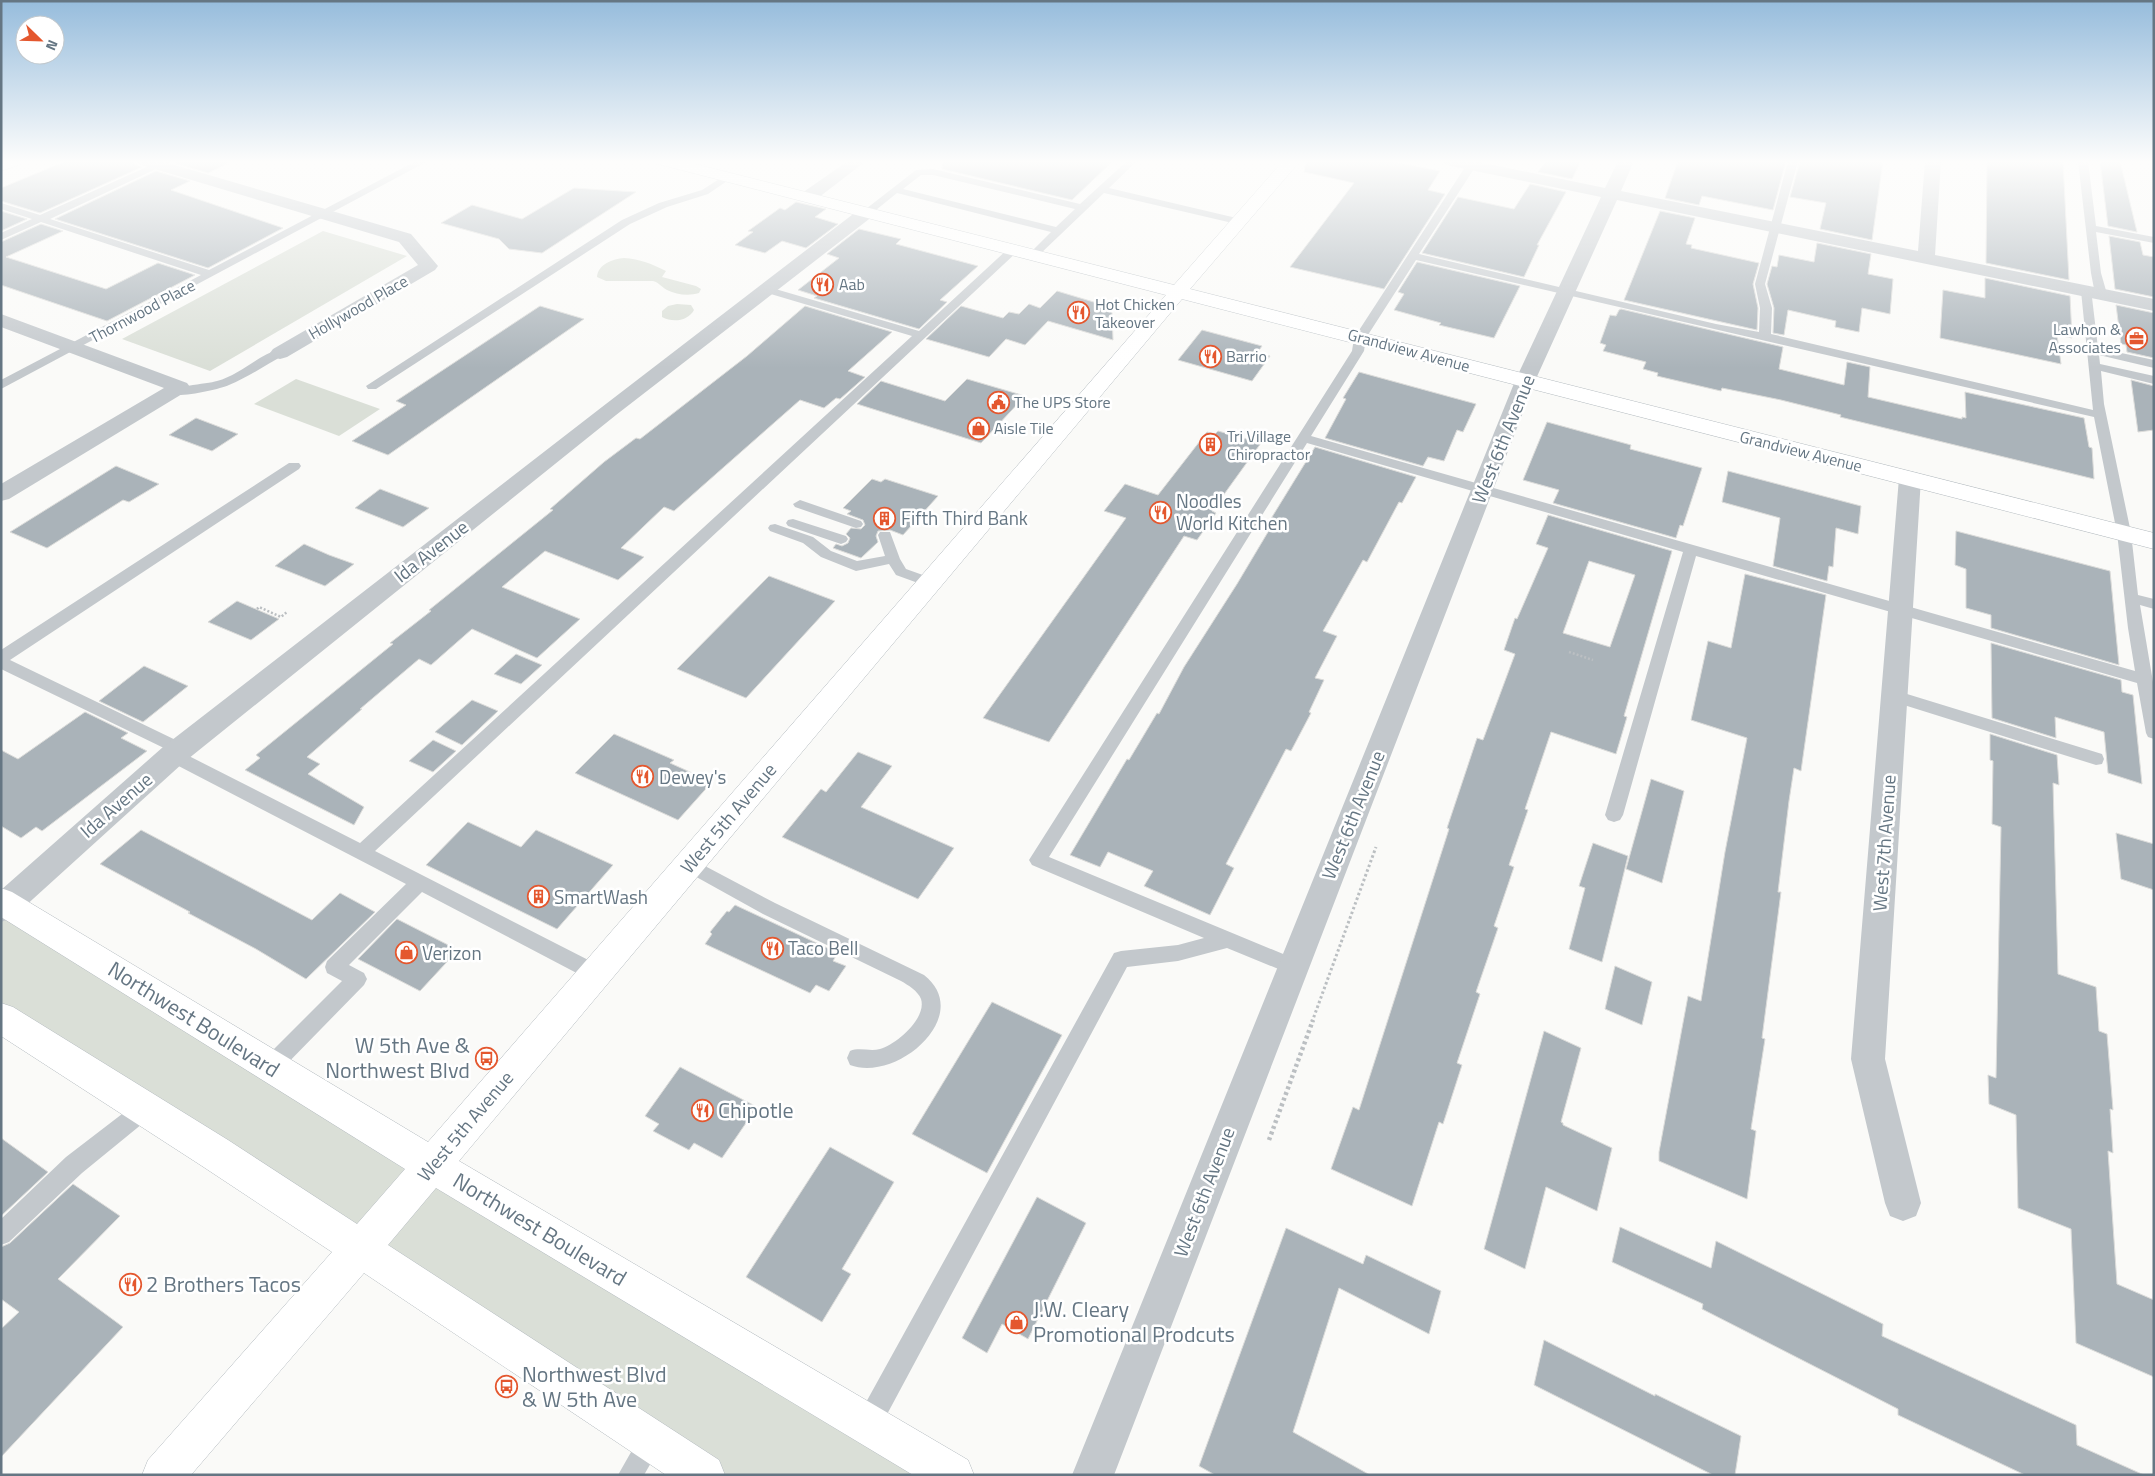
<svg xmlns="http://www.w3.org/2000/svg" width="2155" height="1476" viewBox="0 0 2155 1476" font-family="'Titillium Web',sans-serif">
<rect width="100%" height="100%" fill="#fafaf8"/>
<!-- green -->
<path fill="#dadfd7" d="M323,231L407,256L210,371L122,339Z
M624,258C640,259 652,264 666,271L662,277L696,286L701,289L699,293C689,296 677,295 667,290C661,287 660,283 653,281H606L597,277C598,264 613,259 624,258Z
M677,304L691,305L694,310C688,321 673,323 662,317V311L668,306Z
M296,379L380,409L339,436L254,404Z
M1,901L953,1475H704L1,1018Z"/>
<!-- building -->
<path fill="#aab3b9" stroke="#dcdcda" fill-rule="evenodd" d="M66,161H134L136,165L142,167L40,213L1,201V188Z
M175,161H233L208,173L174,163Z
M943,161H1113L1072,200L942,169Z
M1306,161H1391L1440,171L1428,190L1445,194L1384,289L1290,267L1354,183L1304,172Z
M1546,161H1581L1572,179L1538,172Z
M1678,161H1786L1773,210L1702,196L1699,205L1665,198Z
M1800,161H1883L1872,240L1820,229L1826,203L1790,197Z
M1987,161H2063L2069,280L1986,263Z
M2100,161H2120L2137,232L2108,226Z
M156,171L190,181L171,190L283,228L208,268L55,219Z
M1530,184L1566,192L1537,245H1539L1524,277L1422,253L1458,197L1514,209Z
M574,188L636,192L542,253L509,249L499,239L441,223L472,205L522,219Z
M796,202L826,209L815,217L838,224L806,248L782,241L765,253L735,245L753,232L748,231L780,208L785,210Z
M1,211L27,219L1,231Z
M1660,211L1695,218L1686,244L1692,245L1691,248L1759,263L1753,284L1758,308L1757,330L1624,300Z
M41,224L63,231L6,257L106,289L158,263L195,275L107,321L1,285V242Z
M859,229L901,239L896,244L978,266L940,300L947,302L919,329L814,298L817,296L798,290L839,258L827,254Z
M2109,236L2140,242L2143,255L2154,257V297L2115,289Z
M1817,243L1871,254L1868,274L1893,279L1890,314L1862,308L1859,332L1835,327L1836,321L1788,310L1784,335L1773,333L1774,308L1767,284L1772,266L1777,267L1779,255L1814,262Z
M1417,262L1520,286L1494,338L1439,325L1441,323L1394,310L1404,294L1398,292Z
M1985,278L2070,296L2072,338L2057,335L2061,364L1940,338L1943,290L1985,298Z
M1057,291L1107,306L1112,313L1113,340L1048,321L1025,345L1006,339L989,357L926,339L961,306L1003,318L1009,312L1019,314L1029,304L1040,308Z
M2116,305L2154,313V358L2127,352L2126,345L2121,344Z
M540,306L584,319L388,455L352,441L406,405L396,401Z
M805,306L892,332L848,371L865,377L840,399L836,398L824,408L800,400L674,511L664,507L621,548L644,557L618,580L545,551L502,587L580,619L537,658L472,629L431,665L419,659L360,709H362L307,757L320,764L308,774L364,807L354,825L245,770L260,758L256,755L393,644L390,643L431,611L429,610L553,510L550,509L604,462L636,438L640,439L747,356Z
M1621,309L1783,347L1779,369L1844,385L1847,362L1870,367L1868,397L1962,419V417L1966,418L1965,392L2084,418L2089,447L2092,448L2094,479L1840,417L1841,415L1781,400L1722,388L1721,391L1657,376L1658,373L1643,369L1646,362L1603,351L1606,345L1600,343L1610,315L1616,316L1619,310Z
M1202,330L1262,346L1257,353L1270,356L1252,381L1178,360Z
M1359,372L1476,404L1463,432L1457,430L1444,461L1428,457L1423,466L1325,438L1346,399L1343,398Z
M967,379L1025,396L981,443L857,404L881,381L945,401Z
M2131,380L2154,386V430L2138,432Z
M196,418L238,434L212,451L169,435Z
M1547,422L1631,445L1630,449L1702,468L1683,526L1680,525L1676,538L1553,503L1559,490L1523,480Z
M1218,431L1261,443L1212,511L1216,513L1197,540L1184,536L1049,742L983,718L1126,518L1104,511L1125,484L1158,495L1207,432L1215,434Z
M1315,447L1416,477L1402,503L1399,502L1367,562L1363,560L1323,631L1337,636L1315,678L1324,680L1309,712L1311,713L1291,751L1286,749L1226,864L1234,868L1210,915L1144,886L1153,871L1108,852L1100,867L1070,855L1127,759L1129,760L1157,713L1159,714L1184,667L1237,584L1268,532L1264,530Z
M116,466L159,484L129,502L123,500L47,548L10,532Z
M1728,471L1861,506L1858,534L1836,528L1833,567L1829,566L1827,581L1773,566L1780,518L1722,502Z
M872,479L881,482L885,479L938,496L903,535L890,530L878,531L876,536L878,542L861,558L833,548L836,544L842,546L848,543L850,538L846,534L851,528L861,529L865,525L863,520L847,514L851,511L843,508Z
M380,489L429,508L403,527L355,508Z
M1548,515L1672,551L1624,716L1627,717L1616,754L1551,732L1525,809L1528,810L1509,865L1514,867L1494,926L1498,928L1476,992L1480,994L1457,1063L1462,1065L1443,1124L1439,1122L1412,1206L1331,1169L1353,1107L1359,1110L1449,829L1447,828L1477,738L1483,740L1515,654L1504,650L1515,618L1517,619L1548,548L1536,544ZM1589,561L1635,575L1610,647L1563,633Z
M1956,531L2110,571L2119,665L1991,628V615L1966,608V569L1955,565Z
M304,544L329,555L354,564L325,586L275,566Z
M1745,574L1826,595L1801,771L1794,768L1789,801L1778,892H1781L1762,1038L1765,1039L1751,1129L1756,1131L1747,1199L1659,1161V1152L1688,996L1701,1001L1725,852L1747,738L1691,720L1708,641L1731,648Z
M769,576L835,601L746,698L677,669Z
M237,601L279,619L251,640L208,622Z
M1991,643L2121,680L2122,692L2133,695L2142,784L2108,773L2104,732L2055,717L2056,738L1992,718Z
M516,654L542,665L521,684L494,674Z
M144,666L188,686L143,722L99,701Z
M472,700L498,711L462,745L435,732Z
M85,712L128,733L121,738L147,751L42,831L36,827L21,838L1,826V750L18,759Z
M614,734L674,760L670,763L712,782L678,820L575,773Z
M1990,734L2057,755L2059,785L2053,783L2058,974L2096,987L2099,1031L2107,1034L2113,1110L2110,1109L2113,1153L2108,1151L2117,1284L2154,1300V1377L2076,1343L2071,1229L2018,1208L2016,1115L1989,1104L1988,1075L1996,1078L2001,827L1992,824L1993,761L1990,760Z
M433,740L456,751L433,772L409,761Z
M858,752L892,766L861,807L954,848L918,899L782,837L821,789L826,792Z
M1651,779L1684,791L1662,883L1626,869Z
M468,822L521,847L536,830L613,865L557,929L426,865Z
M141,830L312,920L340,893L375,912L306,979L256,949L188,913L190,912L100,864Z
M2116,833L2154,844V890L2121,879Z
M1593,843L1628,856L1602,962L1569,949L1585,888L1579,886Z
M735,905L838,953L833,961L846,966L829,991L816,985L810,993L705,944L712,934L710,932L727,911L729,912Z
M397,919L458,950L420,991L358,959Z
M1615,966L1652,982L1642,1025L1605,1009Z
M992,1002L1062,1035L987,1173L912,1134Z
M1544,1031L1581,1048L1561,1122L1563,1123V1125L1612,1148L1597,1211L1546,1187L1525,1269L1484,1249Z
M680,1067L757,1107L722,1158L694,1143L689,1150L653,1131L659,1124L645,1116Z
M1,1138L48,1172L1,1216Z
M830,1147L894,1182L842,1269L851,1274L822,1322L746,1277Z
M73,1184L120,1216L58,1279L123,1327L1,1457V1329L19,1312L1,1299V1247L10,1243Z
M1037,1197L1086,1223L1028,1339L1002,1324L987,1353L962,1338Z
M1620,1227L1711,1268L1716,1241L1883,1324L1882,1336L2076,1425L2077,1445L2144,1475H2025L1898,1415V1409L1702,1309L1703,1304L1612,1262Z
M1286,1228L1363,1264L1366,1255L1441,1291L1429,1334L1339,1288L1293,1432L1370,1475H1215L1199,1466Z
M1544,1340L1655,1396V1394L1741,1436L1735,1475H1713L1534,1385Z"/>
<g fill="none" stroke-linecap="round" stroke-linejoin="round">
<defs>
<path id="secondary" d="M1,161H23L21,164L1,171Z
M656,161H683L1174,285L1283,161H1300L1190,289L2154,533V549L1182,299L459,1161L968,1460L974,1475H913L436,1188L388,1245L719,1460L725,1475H666L364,1273L191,1475H142L148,1460L332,1252L202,1166L1,1036V1003L13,1007L228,1140L357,1224L405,1169L1,917V888L12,892L428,1142L1166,295L658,164Z"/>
</defs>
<!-- secondary casing -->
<use href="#secondary" stroke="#b3babf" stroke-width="1"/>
<!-- path-far2 -->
<path stroke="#bbbfc2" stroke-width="2.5" stroke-dasharray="2 2" stroke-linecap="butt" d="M257,609L259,607L281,617L287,612
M1569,652L1593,660"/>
<!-- path-far1 -->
<path stroke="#bbbfc2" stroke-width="3" stroke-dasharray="2.5 2.5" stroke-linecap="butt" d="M1312,1022L1376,847"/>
<!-- path -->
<path stroke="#bbbfc2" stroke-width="4.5" stroke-dasharray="3 3" stroke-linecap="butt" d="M1269,1140L1313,1020"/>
<!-- lane -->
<path fill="#c3c8cc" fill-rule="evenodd" d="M160,161H173L50,219L209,270L416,161H428L1,389V380L201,275L41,222L1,240V233L32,219L1,209V203L40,215Z
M1127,161H1137L1109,188L1245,220L1246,222L1241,225L1104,193L1038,256L1034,257L1029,254L1051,232L897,193L871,214H863L862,212L916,170L933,169L1080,204ZM921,175H933L1075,209L1056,227L903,189Z
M1469,161H1479L1419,254L1716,324L1759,332L1760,308L1755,284L1788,161H1798L1765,284L1772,308L1771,334L2093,410L2081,291L2083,289H2091L2098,348L2154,360V368L2099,355L2100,364L2154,376V384L2101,371L2104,404L2131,533L2138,595L2154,599V609L2140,605L2154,688V739L2148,737L2146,733L2137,683L1696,556L1623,815L1620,820L1614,822L1608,820L1605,815L1683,552L1307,443L1049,857L1300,961L1302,967L1300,973L1293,975L1227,948L1178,961L1127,967L877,1433L868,1436L859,1433L856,1424L859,1415L1114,953L1121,951L1178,945L1204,938L1032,865L1029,860L1352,351L1354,338ZM1416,260L2094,417L2117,533L2128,628L2135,671L1311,436L1364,351L1366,338Z
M2078,161H2088L2096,226L2154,237V243L2096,232L2101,273L2107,294L2101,297L2095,294L2091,273Z
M727,174L730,175V179L708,194L667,207L630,224L376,389H368L366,386L622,220L659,203L702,190Z
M1014,246L1019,249L1018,251L375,851L602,967L604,973L602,979L595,982L588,979L422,892L349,965L364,973L367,979L364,985L278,1073L271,1076L264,1073L261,1066L264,1059L342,981L327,973L325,967L327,961L406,884L167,760L165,755L168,750L1,669V650L289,463H299L301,466L299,469L10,660L186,745L188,749L185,754L360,843L912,336L764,292L762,290L764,288H772L919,331L1010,247Z
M280,349L286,353L284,355C266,365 248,377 229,385C218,390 172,400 165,392C169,387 207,384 217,381C240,375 258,355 280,349Z
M800,500L861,521L863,524L861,527L856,528L795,507L793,504Z
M793,519L846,536L848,539L846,542L841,544L788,526L786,523L788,520Z
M775,524L813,537L831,551L857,561L885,556L878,535L880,532H890L900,559L906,569L934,579L936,582L934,585L929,587L896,575L889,564L856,571L821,557L803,543L770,531L768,528L770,525Z
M1894,690L2102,754L2104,759L2102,764L2096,765L1888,700L1886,696L1888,692Z
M688,857L775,903L924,975C975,1015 897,1083 850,1065L847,1058L850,1051C860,1047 870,1052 880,1049C897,1044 927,1018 921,999C918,991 908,985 901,981L763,914L682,869L679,864L682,859Z
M146,1098L153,1101L156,1108L153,1115L82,1173L9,1242L1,1245V1219L66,1157L139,1101Z
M652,1428L661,1431L664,1440L644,1475H618L643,1431Z"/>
<!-- street -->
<path fill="#c3c8cc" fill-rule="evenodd" d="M136,161H161L411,234L438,266L435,270L287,357L280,359L273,357L270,353L273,349L418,265L399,242L138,164Z
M848,161H866L814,201H802L800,197L802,193Z
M1443,161H1474L1605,188L1618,161H1634L1621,191L1918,251L1925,161H1941L1935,255L2154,299V311L1617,200L1535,381L1114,1475H1072L1515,381L1601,197L1451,166L1445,164Z
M867,207L873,208L876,212L873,216L616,415L183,763L12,918L1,922V890L163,747L602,407L861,208Z
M1,314L187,383L190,387L187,391L9,499L1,501V484L164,388L1,327Z
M1910,471L1918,473L1921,478L1885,1059L1921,1203L1916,1216L1903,1221L1890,1216L1885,1203L1851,1059L1899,478L1902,473Z"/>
<!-- secondary -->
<use href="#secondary" fill="#fff" fill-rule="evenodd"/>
</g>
<!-- sky -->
<linearGradient id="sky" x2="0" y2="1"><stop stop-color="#96bcdc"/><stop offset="0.44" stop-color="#fdfdfc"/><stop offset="1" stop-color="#fdfdfc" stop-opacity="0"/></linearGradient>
<rect width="2155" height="368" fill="url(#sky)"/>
<!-- icons -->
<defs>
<symbol id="restaurant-ring" viewBox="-11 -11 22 22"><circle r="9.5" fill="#fff" stroke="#e4572e" stroke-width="1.5"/><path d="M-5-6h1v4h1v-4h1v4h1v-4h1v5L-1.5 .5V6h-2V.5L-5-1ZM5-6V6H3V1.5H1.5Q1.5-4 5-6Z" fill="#e4572e"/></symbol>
<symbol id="office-ring" viewBox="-11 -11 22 22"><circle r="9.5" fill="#fff" stroke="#e4572e" stroke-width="1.5"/><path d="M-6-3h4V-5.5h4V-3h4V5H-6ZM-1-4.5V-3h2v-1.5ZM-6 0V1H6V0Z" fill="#e4572e"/></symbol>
<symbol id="civic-ring" viewBox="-11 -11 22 22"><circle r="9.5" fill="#fff" stroke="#e4572e" stroke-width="1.5"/><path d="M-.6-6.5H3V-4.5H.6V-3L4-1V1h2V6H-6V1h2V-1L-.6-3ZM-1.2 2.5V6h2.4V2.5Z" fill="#e4572e"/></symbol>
<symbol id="shop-ring" viewBox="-11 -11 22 22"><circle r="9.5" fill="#fff" stroke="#e4572e" stroke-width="1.5"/><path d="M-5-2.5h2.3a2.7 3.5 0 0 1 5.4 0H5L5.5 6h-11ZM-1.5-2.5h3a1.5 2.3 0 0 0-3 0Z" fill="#e4572e"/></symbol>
<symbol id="building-ring" viewBox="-11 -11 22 22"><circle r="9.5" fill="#fff" stroke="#e4572e" stroke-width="1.5"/><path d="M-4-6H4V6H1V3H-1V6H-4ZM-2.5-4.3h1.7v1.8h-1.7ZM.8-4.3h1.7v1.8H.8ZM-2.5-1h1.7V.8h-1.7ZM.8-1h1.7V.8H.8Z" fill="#e4572e"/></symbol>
<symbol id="bus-ring" viewBox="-11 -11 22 22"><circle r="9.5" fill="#fff" stroke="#e4572e" stroke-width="1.5"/><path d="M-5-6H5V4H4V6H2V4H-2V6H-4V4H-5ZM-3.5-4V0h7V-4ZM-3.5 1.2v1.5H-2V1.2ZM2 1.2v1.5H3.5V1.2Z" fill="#e4572e"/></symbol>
</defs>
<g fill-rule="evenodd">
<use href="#restaurant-ring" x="810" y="272" width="25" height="25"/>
<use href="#restaurant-ring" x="1066" y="300" width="25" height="25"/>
<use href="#office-ring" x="2124" y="326" width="25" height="25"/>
<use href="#restaurant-ring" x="1198" y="344" width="25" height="25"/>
<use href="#civic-ring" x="986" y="390" width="25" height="25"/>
<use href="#shop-ring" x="966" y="416" width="25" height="25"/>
<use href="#building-ring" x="1198" y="432" width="25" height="25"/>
<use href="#restaurant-ring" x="1148" y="500" width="25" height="25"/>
<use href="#building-ring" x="872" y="506" width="25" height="25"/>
<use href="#restaurant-ring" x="630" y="764" width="25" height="25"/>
<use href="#building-ring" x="526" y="884" width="25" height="25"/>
<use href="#restaurant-ring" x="760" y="936" width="25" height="25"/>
<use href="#shop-ring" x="394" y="940" width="25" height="25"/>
<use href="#bus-ring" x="474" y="1046" width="25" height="25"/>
<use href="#restaurant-ring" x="690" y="1098" width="25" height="25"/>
<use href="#restaurant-ring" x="118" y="1272" width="25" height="25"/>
<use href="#shop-ring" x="1004" y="1310" width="25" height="25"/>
<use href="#bus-ring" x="494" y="1374" width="25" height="25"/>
</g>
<g text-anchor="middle" stroke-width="5" stroke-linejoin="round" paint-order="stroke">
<!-- far-poi labels -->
<g font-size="16" fill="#657683" stroke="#fff" text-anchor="start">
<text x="839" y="290">Aab</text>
<text x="1095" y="310">Hot Chicken<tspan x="1095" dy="18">Takeover</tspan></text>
<text x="2121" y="335" text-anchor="end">Lawhon &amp;<tspan x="2121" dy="18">Associates</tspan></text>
<text x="1226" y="362">Barrio</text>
<text x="1014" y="408">The UPS Store</text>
<text x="994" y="434">Aisle Tile</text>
<text x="1227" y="442">Tri Village<tspan x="1227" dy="18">Chiropractor</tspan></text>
</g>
<!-- far-street labels -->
<g font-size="16" fill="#657683" stroke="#fff">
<text transform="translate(358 307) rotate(-30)" y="6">Hollywood Place</text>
<text transform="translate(142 311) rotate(-28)" y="6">Thornwood Place</text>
<text transform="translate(1409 350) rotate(15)" y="6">Grandview Avenue</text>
<text transform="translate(1801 451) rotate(14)" y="6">Grandview Avenue</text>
</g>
<!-- street labels -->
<g font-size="19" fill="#657683" stroke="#fff">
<text transform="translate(1503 439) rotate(-68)" y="7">West 6th Avenue</text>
<text transform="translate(431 551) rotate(-38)" y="7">Ida Avenue</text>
<text transform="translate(116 805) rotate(-41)" y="7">Ida Avenue</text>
<text transform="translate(1353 815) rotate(-68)" y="7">West 6th Avenue</text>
<text transform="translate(728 818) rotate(-50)" y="7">West 5th Avenue</text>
<text transform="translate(1884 843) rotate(-86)" y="7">West 7th Avenue</text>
<text transform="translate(465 1126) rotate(-50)" y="7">West 5th Avenue</text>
<text transform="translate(1204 1192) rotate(-69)" y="7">West 6th Avenue</text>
</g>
<!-- poi labels -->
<g font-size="19" fill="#657683" stroke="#fff" text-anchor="start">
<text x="1176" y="508">Noodles<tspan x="1176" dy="22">World Kitchen</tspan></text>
<text x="901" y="525">Fifth Third Bank</text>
<text x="659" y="784">Dewey's</text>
<text x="554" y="904">SmartWash</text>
<text x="788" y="955">Taco Bell</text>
<text x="422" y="960">Verizon</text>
</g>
<!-- near-street labels -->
<g font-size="22" fill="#657683" stroke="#fff">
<text transform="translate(194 1019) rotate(32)" y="8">Northwest Boulevard</text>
<text transform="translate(540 1229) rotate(31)" y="8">Northwest Boulevard</text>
</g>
<!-- near-poi labels -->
<g font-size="22" fill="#657683" stroke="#fff" text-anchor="start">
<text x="470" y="1053" text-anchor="end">W 5th Ave &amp;<tspan x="470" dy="25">Northwest Blvd</tspan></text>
<text x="718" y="1118">Chipotle</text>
<text x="146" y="1292">2 Brothers Tacos</text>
<text x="1033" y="1317">J.W. Cleary<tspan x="1033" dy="25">Promotional Prodcuts</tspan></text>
<text x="522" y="1382">Northwest Blvd<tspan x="522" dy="25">&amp; W 5th Ave</tspan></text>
</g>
</g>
<!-- border -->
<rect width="2155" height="1476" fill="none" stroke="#657683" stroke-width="5"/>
<!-- north arrow -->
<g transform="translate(40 40) rotate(113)"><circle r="24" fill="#ffffff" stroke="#c1c8cd"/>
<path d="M0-4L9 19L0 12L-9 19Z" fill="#e4572e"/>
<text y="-8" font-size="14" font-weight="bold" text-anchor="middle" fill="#657683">N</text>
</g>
</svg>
